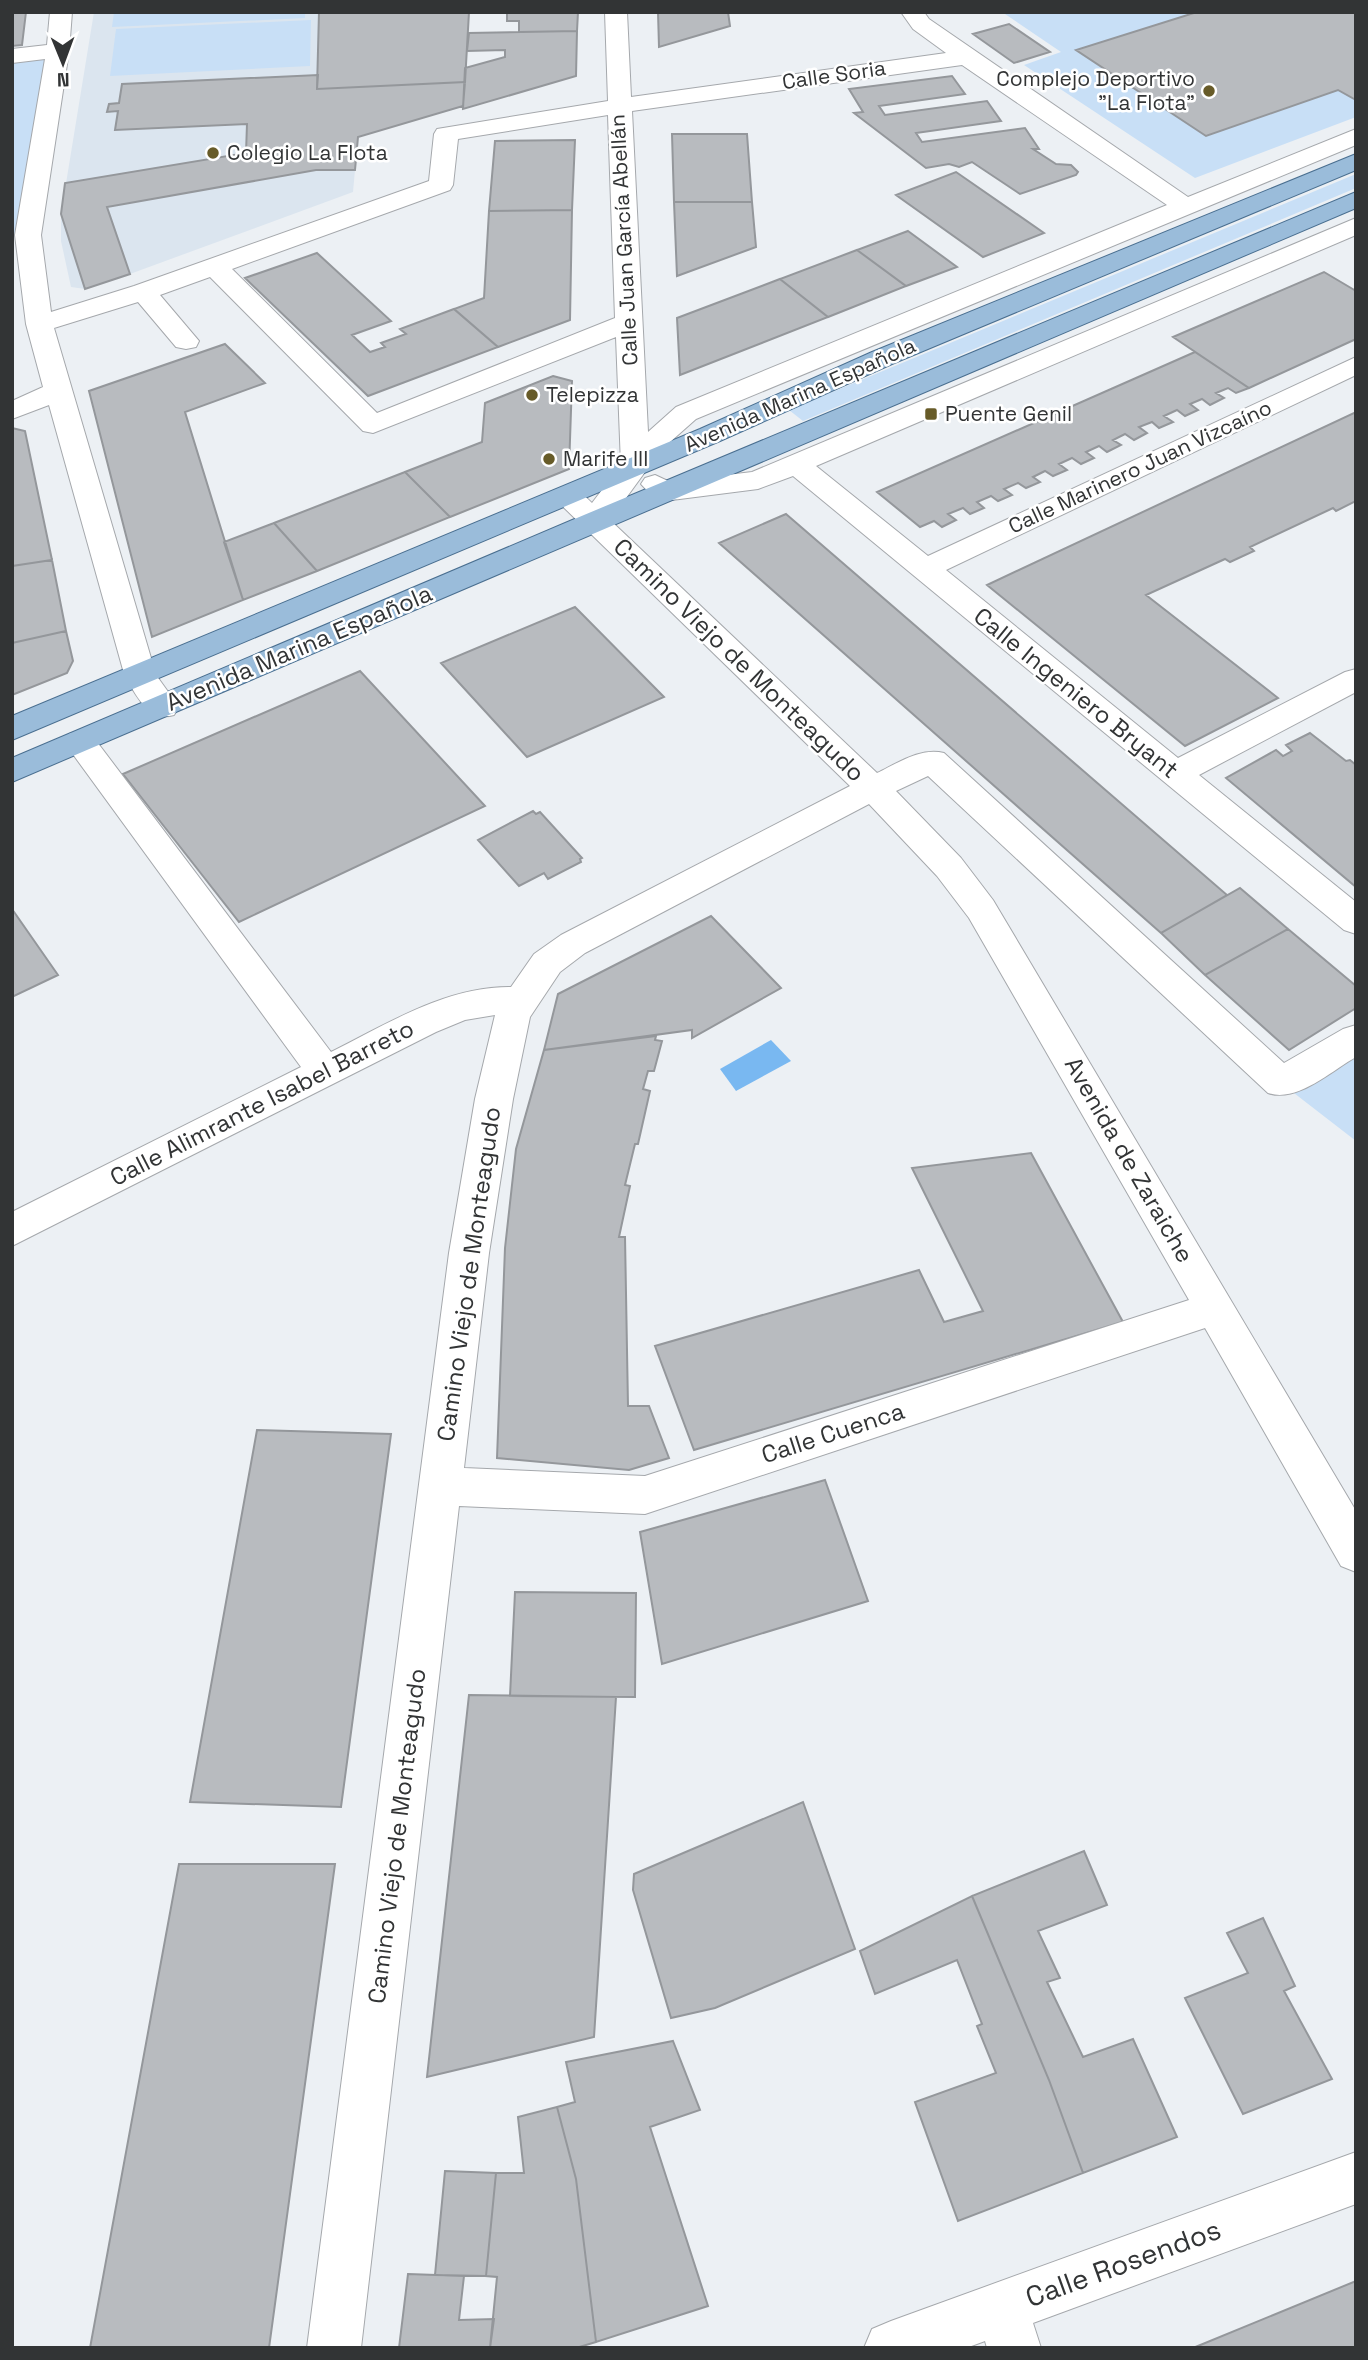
<svg xmlns="http://www.w3.org/2000/svg" width="1368" height="2360" viewBox="0 0 1368 2360" font-family="'Space Grotesk',sans-serif">
<rect width="100%" height="100%" fill="#ecf0f4"/>
<!-- built -->
<path fill="#dbe5ef" d="M94,12H469L463,106L358,137L353,192L130,274L85,289L71,287L61,241V214Z"/>
<!-- green -->
<path fill="#c8dff6" d="M114,12H305V18L112,27Z
M1002,12H1356V117L1195,178L1024,65L1061,52Z
M311,20L310,66L110,76L116,29Z
M58,51L28,235L12,237V56Z
M1356,174V188L803,421L789,410Z
M1356,1039V1141L1281,1083Z"/>
<!-- water -->
<path fill="#79b8f1" d="M771,1040L791,1061L736,1091L720,1069Z"/>
<!-- building -->
<path fill="#b8bbbf" stroke="#94979b" stroke-width="2" d="M26,12L22,45L12,46V13Z
M319,12H469L465,82L317,89Z
M507,12H578L577,31L519,32V21H507Z
M658,12H728L730,26L659,47Z
M1197,12H1356V100L1338,90L1206,136L1076,50Z
M1009,24L1050,52L1014,63L973,34Z
M577,31L576,76L463,109L465,68L505,57V50L467,51L469,33Z
M318,75L317,89L465,82L463,106L358,137L355,170H316L107,207L130,274L85,289L61,214L65,183L246,153L247,124L115,130L118,111L107,112L109,104L119,103L122,84Z
M952,76L965,94L879,106L885,115L987,101L1001,121L916,133L922,142L1025,128L1039,149H1033L1056,164L1071,165L1078,172L1076,175L1020,194L972,162L959,167L949,164L926,168L854,113L863,112L849,89Z
M672,134H747L752,202H674Z
M575,140L572,210L489,211L495,141Z
M956,172L1044,233L983,257L896,195Z
M674,202H752L756,247L677,276Z
M572,210L570,320L498,347L454,309L484,298L489,211Z
M908,231L957,267L906,286L857,250Z
M857,250L906,286L828,317L780,279Z
M317,253L391,321L352,335L370,352L385,347L381,343L406,334L400,329L454,309L498,347L368,396L245,278Z
M1324,272L1356,291V339L1249,388L1173,337Z
M780,279L828,317L680,375L677,318Z
M225,344L265,383L185,412L243,600L152,637L89,391Z
M1195,352L1249,388L1236,393L1228,388L1216,393L1224,398L1210,405L1202,399L1190,404L1198,410L1185,416L1177,410L1164,416L1173,422L1159,428L1152,422L1139,427L1147,433L1134,440L1125,434L1113,440L1121,445L1107,452L1099,446L1086,452L1094,458L1081,464L1072,458L1059,464L1067,470L1053,476L1045,471L1033,477L1040,482L1026,488L1018,483L1004,489L1012,495L998,501L991,496L977,502L984,508L970,514L963,508L948,514L956,520L942,527L934,521L920,527L877,492Z
M553,376L572,381L569,469L450,517L405,472L482,442L485,403Z
M1356,412V501L1336,511L1333,508L1250,547L1254,551L1230,562L1225,559L1146,595L1278,698L1185,746L987,585Z
M12,428L25,431L52,560L12,566Z
M405,472L450,517L317,571L274,523Z
M786,514L1227,895L1161,933L719,543Z
M274,523L317,571L243,600L224,542Z
M52,560L66,631L12,643V566Z
M575,607L664,697L527,757L441,663Z
M66,631L73,661L67,673L12,695V643Z
M360,671L485,806L239,922L123,774Z
M1310,733L1346,761L1350,760L1356,765V887L1226,778L1276,750L1283,756L1292,751L1286,745Z
M533,811L536,814L540,812L582,858L580,859L581,862L548,879L544,873L519,886L478,840Z
M1240,888L1288,929L1205,975L1161,933Z
M12,909L58,975L12,997Z
M711,916L781,988L692,1038V1030L544,1050L558,994Z
M1288,929L1356,986V1008L1289,1050L1205,975Z
M656,1036L655,1040L662,1041L654,1071H648L643,1089L650,1091L638,1144H635L625,1185L630,1186L619,1237H625L628,1406H649L669,1458L629,1470L497,1458L505,1248L516,1149L544,1050Z
M1031,1153L1123,1322L694,1450L655,1346L919,1270L944,1322L983,1311L912,1168Z
M257,1430L391,1434L341,1807L190,1802Z
M825,1480L868,1601L662,1664L640,1532Z
M515,1592L636,1593L635,1697L510,1696Z
M469,1695L616,1697L594,2037L427,2077Z
M803,1802L855,1949L715,2008L671,2018L633,1890L634,1874Z
M1084,1851L1107,1905L1038,1931L1060,1978L1047,1982L1083,2057L1133,2039L1177,2137L1083,2173L1049,2080L972,1896Z
M179,1864H335L269,2348H90Z
M972,1896L1049,2080L1083,2173L958,2221L915,2102L996,2073L977,2026L982,2024L957,1960L875,1994L860,1951Z
M1263,1918L1295,1986L1284,1991L1332,2079L1243,2114L1185,1998L1248,1973L1227,1933Z
M673,2041L700,2110L650,2127L708,2306L596,2342L576,2179L557,2107L575,2102L566,2062Z
M557,2107L576,2179L596,2342L576,2348H490L497,2277L486,2276L496,2173H524L518,2117Z
M445,2171L496,2173L486,2276L435,2275Z
M408,2274L464,2276L459,2320L494,2319L490,2348H399Z
M1356,2281V2348H1193Z"/>
<g fill="none" stroke-linecap="round" stroke-linejoin="round">
<defs>
<path id="minor" d="M50,12H72L69,51L41,235L51,312L134,286L429,181L434,134L437,129L608,101L605,12H627L631,97L946,53L913,29L901,12H924L929,19L1188,197L1356,129V145L696,419L661,450L610,520L877,773C898,763 921,747 944,753L1284,1063L1343,1029L1356,1025V1057C1331,1071 1297,1103 1268,1093L928,776L896,791L961,858L993,900L1356,1511V1572L1341,1566L1205,1328L645,1514L459,1506L361,2348H307L449,1253L475,1099L495,1015L465,1020L436,1032L12,1246V1212L301,1067L64,742L69,734L80,731L91,734L331,1052C387,1024 447,986 511,987L534,954L561,935L850,786L552,496L557,490C574,485 580,492 592,503L621,465L616,337L373,433L363,431L210,277L160,295L199,341L196,347L186,349L176,347L138,302L54,328L156,675L179,707L174,715C148,722 138,697 125,677L49,405L12,419V401L43,387L26,324L15,235L45,59L12,63V49L47,45ZM962,65L1167,205L676,407L648,432L632,111ZM608,115L615,318L377,413L232,269L450,190L453,185L458,139ZM869,804L937,876L969,918L1189,1300L645,1476L464,1468L489,1253L513,1099L530,1017L560,972L585,953Z
M1356,218V235L816,466L928,556L1356,357V375L946,570L1178,758L1345,672L1356,669V692L1199,775L1356,902V934L1344,930L793,476L758,489L664,501L654,498L641,484L645,478L655,475L670,482L752,472Z
M1356,2152V2204L1033,2323L1041,2348H987L985,2341L966,2348H864L872,2329L891,2321Z"/>
<path id="major" d="M1356,154V170L892,364L720,441L12,740V716L700,429L872,352Z
M1356,192V208L12,782V758L584,515Z"/>
</defs>
<!-- minor casing -->
<use href="#minor" stroke="#a5a8ac" stroke-width="2"/>
<!-- major casing -->
<use href="#major" stroke="#4a6f90" stroke-width="2"/>
<!-- minor -->
<use href="#minor" fill="#fff" fill-rule="evenodd"/>
<!-- major -->
<use href="#major" fill="#9abcda" fill-rule="evenodd"/>
</g>
<!-- markers -->
<g fill="#675b28" stroke="#fff" stroke-width="2.5">
<circle cx="1209" cy="91" r="7"/>
<circle cx="213" cy="153" r="7"/>
<circle cx="532" cy="395" r="7"/>
<rect x="924" y="407" width="14" height="14" rx="3.5"/>
<circle cx="549" cy="459" r="7"/>
</g>
<g text-anchor="middle" stroke-width="5" stroke-linejoin="round" paint-order="stroke">
<!-- far-street labels -->
<g font-size="21" fill="#323435" stroke="#fff">
<text transform="translate(834 75) rotate(-8)" y="7">Calle Soria</text>
<text transform="translate(624 240) rotate(-93)" y="7">Calle Juan García Abellán</text>
<text transform="translate(800 395) rotate(-24)" y="7">Avenida Marina Española</text>
<text transform="translate(1140 467) rotate(-25)" y="7">Calle Marinero Juan Vizcaíno</text>
</g>
<!-- far-poi labels -->
<g font-size="21" fill="#323435" stroke="#fff" text-anchor="start">
<text x="1195" y="86" text-anchor="end">Complejo Deportivo<tspan x="1195" dy="24">"La Flota"</tspan></text>
<text x="227" y="160">Colegio La Flota</text>
<text x="546" y="402">Telepizza</text>
<text x="945" y="421">Puente Genil</text>
<text x="563" y="466">Marife III</text>
</g>
<!-- street labels -->
<g font-size="24" fill="#323435" stroke="#fff">
<text transform="translate(299 648) rotate(-23)" y="8">Avenida Marina Española</text>
<text transform="translate(739 660) rotate(44)" y="8">Camino Viejo de Monteagudo</text>
<text transform="translate(1076 693) rotate(39)" y="8">Calle Ingeniero Bryant</text>
<text transform="translate(262 1103) rotate(-27)" y="8">Calle Alimrante Isabel Barreto</text>
<text transform="translate(1129 1160) rotate(60)" y="8">Avenida de Zaraiche</text>
<text transform="translate(469 1274) rotate(-82)" y="8">Camino Viejo de Monteagudo</text>
<text transform="translate(833 1433) rotate(-18)" y="8">Calle Cuenca</text>
<text transform="translate(397 1836) rotate(-83)" y="8">Camino Viejo de Monteagudo</text>
</g>
<!-- near-street labels -->
<g font-size="28" fill="#323435" stroke="#fff">
<text transform="translate(1123 2263) rotate(-20)" y="10">Calle Rosendos</text>
</g>
</g>
<!-- border -->
<rect width="1368" height="2360" fill="none" stroke="#323435" stroke-width="28"/>
<!-- north arrow -->
<g transform="translate(63 63) rotate(179)" stroke="#ffffff" stroke-width="5" paint-order="stroke">
<path d="M0-5L12 26L0 18L-12 26Z" fill="#323435"/>
<text y="-10" font-size="19" font-weight="bold" text-anchor="middle" fill="#323435">N</text>
</g>
</svg>
